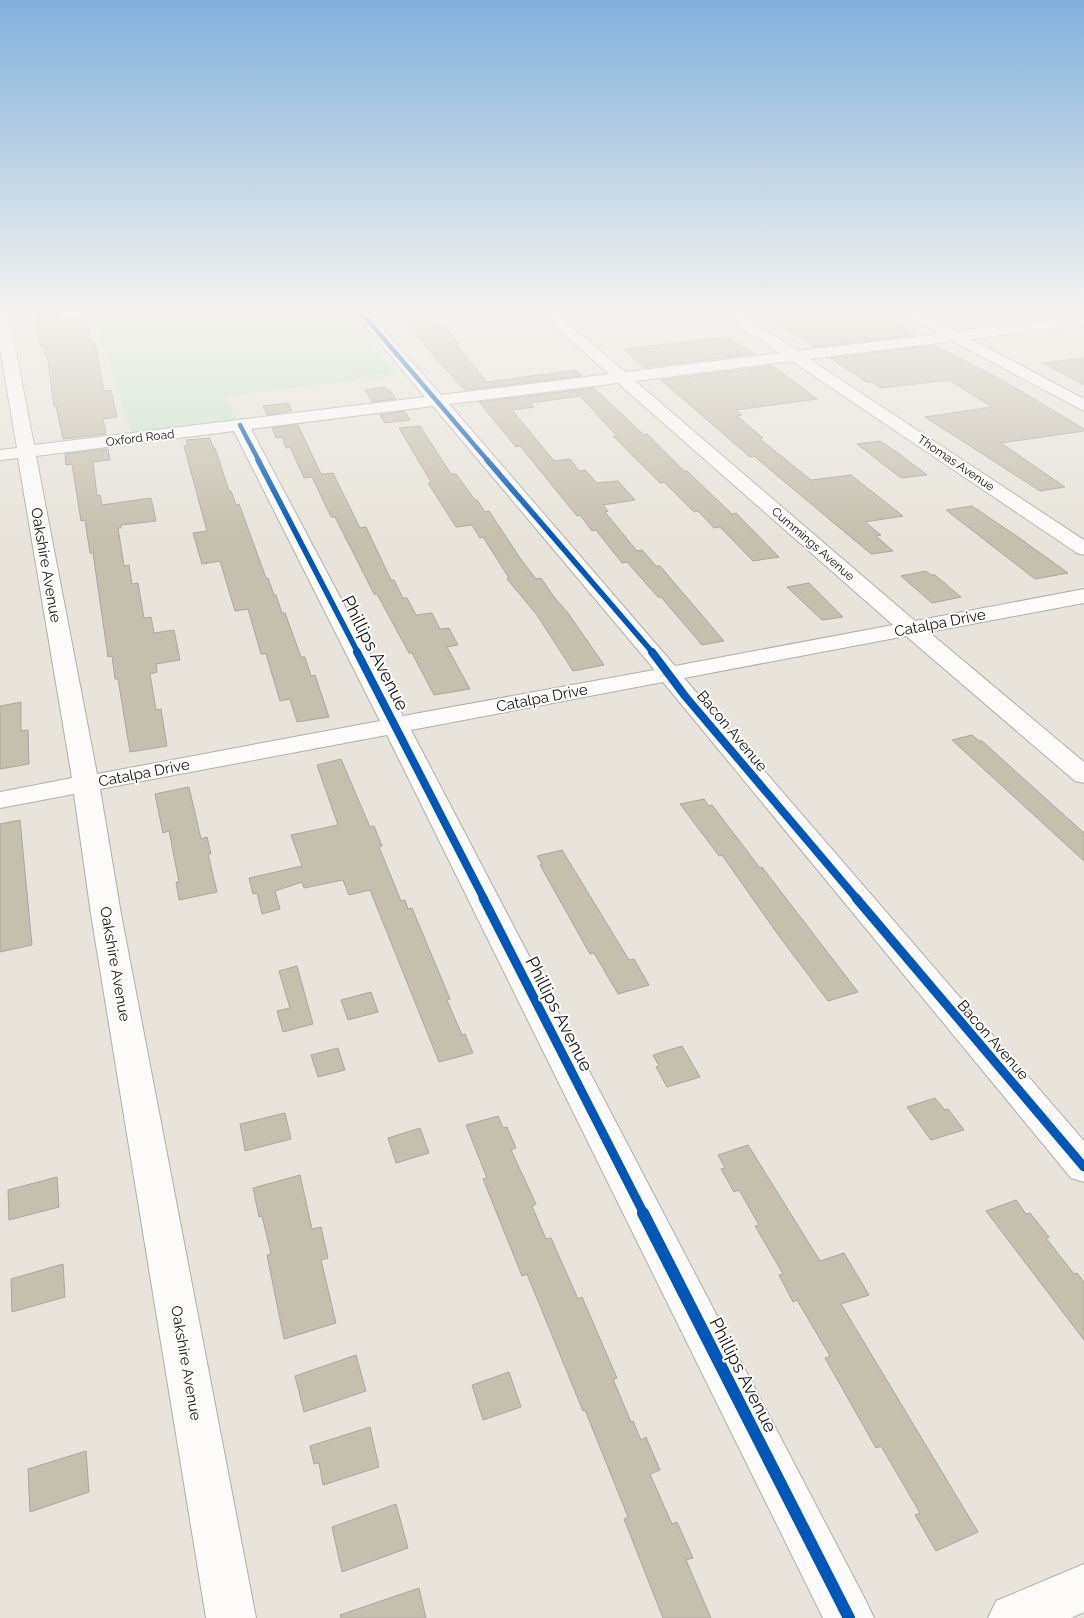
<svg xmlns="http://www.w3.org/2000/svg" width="1084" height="1618" viewBox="0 0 1084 1618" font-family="Raleway,sans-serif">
<rect width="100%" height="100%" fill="#e8e4db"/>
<!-- green -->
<path fill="#c7e4cb" d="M91,311H343L396,376L225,396L236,419L132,432Z"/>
<!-- building -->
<path fill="#c5bfae" stroke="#a9a69f" d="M35,311H59L61,320L86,318L92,343H95L104,391L111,390L117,417L103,419L106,434L63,439L56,406H54L47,355L45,356L44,345L40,346L38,330H36Z
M760,311H830V315L875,311L917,335L814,347Z
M428,319L435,328L445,327L459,344H456L487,382L576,370L582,376L465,390L438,361L407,321Z
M728,337L754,354L647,367H643L624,349Z
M934,345L1004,381L1084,429V431L1001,443L1065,487L1040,491L925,417L992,407L949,380L881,388L872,382L868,383L830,358Z
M1084,358V385L1043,363Z
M770,366H773L817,399L736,410L742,415L737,416L763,438L760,439L811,480L851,475L903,516L865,522L881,535L876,536L893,551L871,554L768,468L754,456L750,457L661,380Z
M385,387L387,390H390L396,399L372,402L365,390Z
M594,388L644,435L647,434L684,471H687L732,514L736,513L779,557L753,561L720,527L714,528L698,511L694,512L664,482L660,483L613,436H617L580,396L530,403L534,407L512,410L554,461L570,459L579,471L585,470L597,483L618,481L635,500L603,505L608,511L605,512L637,551L642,550L656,566H660L724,641L702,645L661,597H658L627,562L622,563L596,530L592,531L580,515L577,516L520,446L516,447L479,402Z
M288,403L292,411L267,415L263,406Z
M405,411L410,420L385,423L380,415Z
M298,425L321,474L333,473L360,528L366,527L391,580H394L403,598H407L416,615L432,613L440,629L449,628L458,645L447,647L470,689L434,695L412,653H409L377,594H374L335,517H331L312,477L304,478L290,447L286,448L282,437L276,438L272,428Z
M420,426L451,474H456L475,500H477L485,512L489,511L520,558L536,579L541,578L554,597L568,613L604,665L573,671L537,615L507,579L509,578L483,537L480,538L472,525L456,527L428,483L431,482L399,428Z
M210,438L213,448H215L229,491H231L236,505L239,504L266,578H268L274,595H276L282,613H285L301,657H305L311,676L315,675L329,717L297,722L290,699L280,701L266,654H261L248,609L235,611L220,561L202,564L193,533L207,531L184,446L188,445L186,440Z
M880,441L898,453L927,475L901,478L857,444Z
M108,449L110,460L93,462L97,496L100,495L102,505L151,498L156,521L121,525V528H118L124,566L129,565L132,584L138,583L144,618L151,617L154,633L174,630L180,660L156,664L157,672L150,674L156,710L161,709L167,746L130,752L118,679H115L112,656L108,657L93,553H90L85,520L81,521L72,464L66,465L65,454Z
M972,506L1018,537L1068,573L1035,579L946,510Z
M926,571L931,575H935L961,597L932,603L901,576Z
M809,583L843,617L822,620L787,587Z
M21,702V731L28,730L29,764L0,769V706Z
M972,735L979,741H982L1084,833V861L952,740Z
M341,759L370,827L374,826L382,846L379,847L401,901L405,900L408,909L412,908L450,999L447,1000L462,1035L465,1034L473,1053L439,1062L370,890L349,895L343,880L304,888L302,882L275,891L280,909L262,914L257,893L253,894L249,878L302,866L291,835L338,825L317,765Z
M189,787L201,839L207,837L211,854H208L217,892L179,900L176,882H179L169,831L163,833L155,794Z
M704,799L709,806L712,805L760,868L762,867L858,992L828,1001L779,936L722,855L719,856L680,804Z
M20,820L32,945L0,952V824Z
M562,850L629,960L634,959L649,985L618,994L594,953L590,954L540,865L542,864L537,856Z
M297,966L313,1024L283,1032L277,1011L290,1008L279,971Z
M371,992L378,1012L348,1020L341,1000Z
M682,1046L700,1077L667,1087L656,1067L659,1066L653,1055Z
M338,1048L345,1070L318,1077L311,1055Z
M935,1098L945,1110L948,1109L964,1130L931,1140L907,1107Z
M285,1113L291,1139L245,1151L240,1124Z
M498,1116L503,1128L507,1127L516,1148L511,1150L536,1204L532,1206L546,1239L551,1238L578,1299L582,1297L617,1378L613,1379L631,1422L633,1421L641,1440L646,1437L660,1470L650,1474L672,1524L677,1522L693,1558L686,1560L711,1618H663L624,1519L628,1517L585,1410L583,1411L527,1274L522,1276L483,1179L487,1178L466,1125Z
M420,1128L429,1153L396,1163L388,1138Z
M748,1145L820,1261L844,1253L869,1295L841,1304L978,1532L936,1551L915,1515L920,1513L881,1446L876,1448L825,1358L830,1356L797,1300L793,1302L779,1275L783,1274L755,1226L759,1225L739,1190L734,1192L721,1169L725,1168L718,1155Z
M300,1175L312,1229L321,1227L328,1258L321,1260L336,1323L284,1339L267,1255L271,1254L262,1216L259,1217L253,1188Z
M57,1177L59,1207L9,1220L8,1190Z
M1016,1200L1026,1214L1030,1213L1049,1237L1046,1238L1074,1274L1077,1273L1084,1282V1340L986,1211Z
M63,1264L65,1297L12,1312L11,1279Z
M356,1355L366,1391L304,1412L295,1376Z
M509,1372L521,1407L483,1420L472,1385Z
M370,1427L379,1467L323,1485L319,1463L314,1464L310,1446Z
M86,1451L89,1492L30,1512L28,1469Z
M396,1504L408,1548L342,1572L332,1527Z
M419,1588L426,1618H341L340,1615Z"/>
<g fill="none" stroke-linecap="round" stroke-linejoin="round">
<defs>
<path id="minor" d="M0,311H8L34,445L425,397L353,311H367L441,395L609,374L538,311H553L625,372L780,353L722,314L720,311H736L797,351L940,334L904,314L902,311H919L957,331L1084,316V324L971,339L1084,399V411L953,341L809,359L1084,540V555L1077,553L792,361L635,381L915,621L1084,589V603L929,632L1084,762V783L1075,781L906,636L684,678L1084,1141V1182L1071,1178L663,682L411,730L866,1601L874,1618H823L387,735L100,789L121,914L256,1618H206L91,914L74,794L0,808V792L72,778L18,458L0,460V450L17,448L0,348ZM618,383L893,625L675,666L449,404ZM433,406L649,663L654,670L403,716L251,429ZM234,431L380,721L97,774L36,456Z
M1084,1564V1612L1071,1618H988L996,1601Z"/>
</defs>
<!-- minor casing -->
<use href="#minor" stroke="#b0aea7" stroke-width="2"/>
<!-- path -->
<path stroke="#c8c6c3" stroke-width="2" stroke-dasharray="1 2.5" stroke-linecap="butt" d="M357,367L359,372
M361,371L367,374L359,376L353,374Z
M367,373L388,370"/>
<!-- minor -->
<use href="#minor" fill="#fcfbfa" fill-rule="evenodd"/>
<defs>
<path id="cycleway-far4" d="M360,311L488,461
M240,425L259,461"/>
<path id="cycleway-far3" d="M258,460L358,653
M487,460L653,653"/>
<path id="cycleway-far2" d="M357,652L484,899
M652,652L685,696L857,899"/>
<path id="cycleway-far1" d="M483,898L644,1214
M856,898L1084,1167"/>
<path id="cycleway" d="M643,1213L849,1618"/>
</defs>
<!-- cycleway-far4 casing -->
<use href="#cycleway-far4" stroke="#fff" stroke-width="6"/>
<!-- cycleway-far3 casing -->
<use href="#cycleway-far3" stroke="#fff" stroke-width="8"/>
<!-- cycleway-far2 casing -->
<use href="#cycleway-far2" stroke="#fff" stroke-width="11"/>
<!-- cycleway-far1 casing -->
<use href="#cycleway-far1" stroke="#fff" stroke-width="12"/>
<!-- cycleway casing -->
<use href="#cycleway" stroke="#fff" stroke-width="15"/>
<!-- cycleway-far4 -->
<use href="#cycleway-far4" stroke="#0057b8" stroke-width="4.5"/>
<!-- cycleway-far3 -->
<use href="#cycleway-far3" stroke="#0057b8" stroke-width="5.5"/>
<!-- cycleway-far2 -->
<use href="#cycleway-far2" stroke="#0057b8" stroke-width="8"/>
<!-- cycleway-far1 -->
<use href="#cycleway-far1" stroke="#0057b8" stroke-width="9"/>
<!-- cycleway -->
<use href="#cycleway" stroke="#0057b8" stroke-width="12"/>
</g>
<!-- sky -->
<linearGradient id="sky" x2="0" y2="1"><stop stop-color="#81b1dc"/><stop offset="0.58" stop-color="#f5f3ef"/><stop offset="1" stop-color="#f5f3ef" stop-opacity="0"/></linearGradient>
<rect width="1084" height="537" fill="url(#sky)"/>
<g text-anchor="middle" stroke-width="4" stroke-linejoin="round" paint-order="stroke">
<!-- far-street labels -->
<g font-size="12" fill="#12100a" stroke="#fff">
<text transform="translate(140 438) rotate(-7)" y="4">Oxford Road</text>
<text transform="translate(956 463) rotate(34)" y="4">Thomas Avenue</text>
<text transform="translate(813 544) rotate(41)" y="4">Cummings Avenue</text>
</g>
<!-- street labels -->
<g font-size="15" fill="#12100a" stroke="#fff">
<text transform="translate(46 565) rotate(80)" y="5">Oakshire Avenue</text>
<text transform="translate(940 623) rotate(-11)" y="5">Catalpa Drive</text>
<text transform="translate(542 698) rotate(-11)" y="5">Catalpa Drive</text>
<text transform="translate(732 731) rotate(50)" y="5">Bacon Avenue</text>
<text transform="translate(144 773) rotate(-11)" y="5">Catalpa Drive</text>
<text transform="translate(115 964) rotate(80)" y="5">Oakshire Avenue</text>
<text transform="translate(993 1040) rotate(49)" y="5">Bacon Avenue</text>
<text transform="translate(186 1363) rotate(80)" y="5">Oakshire Avenue</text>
</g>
<!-- near-street labels -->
<g font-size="18" fill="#12100a" stroke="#fff">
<text transform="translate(375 653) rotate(63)" y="6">Phillips Avenue</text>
<text transform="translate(559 1014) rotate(63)" y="6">Phillips Avenue</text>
<text transform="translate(743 1375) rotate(63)" y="6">Phillips Avenue</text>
</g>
</g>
</svg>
